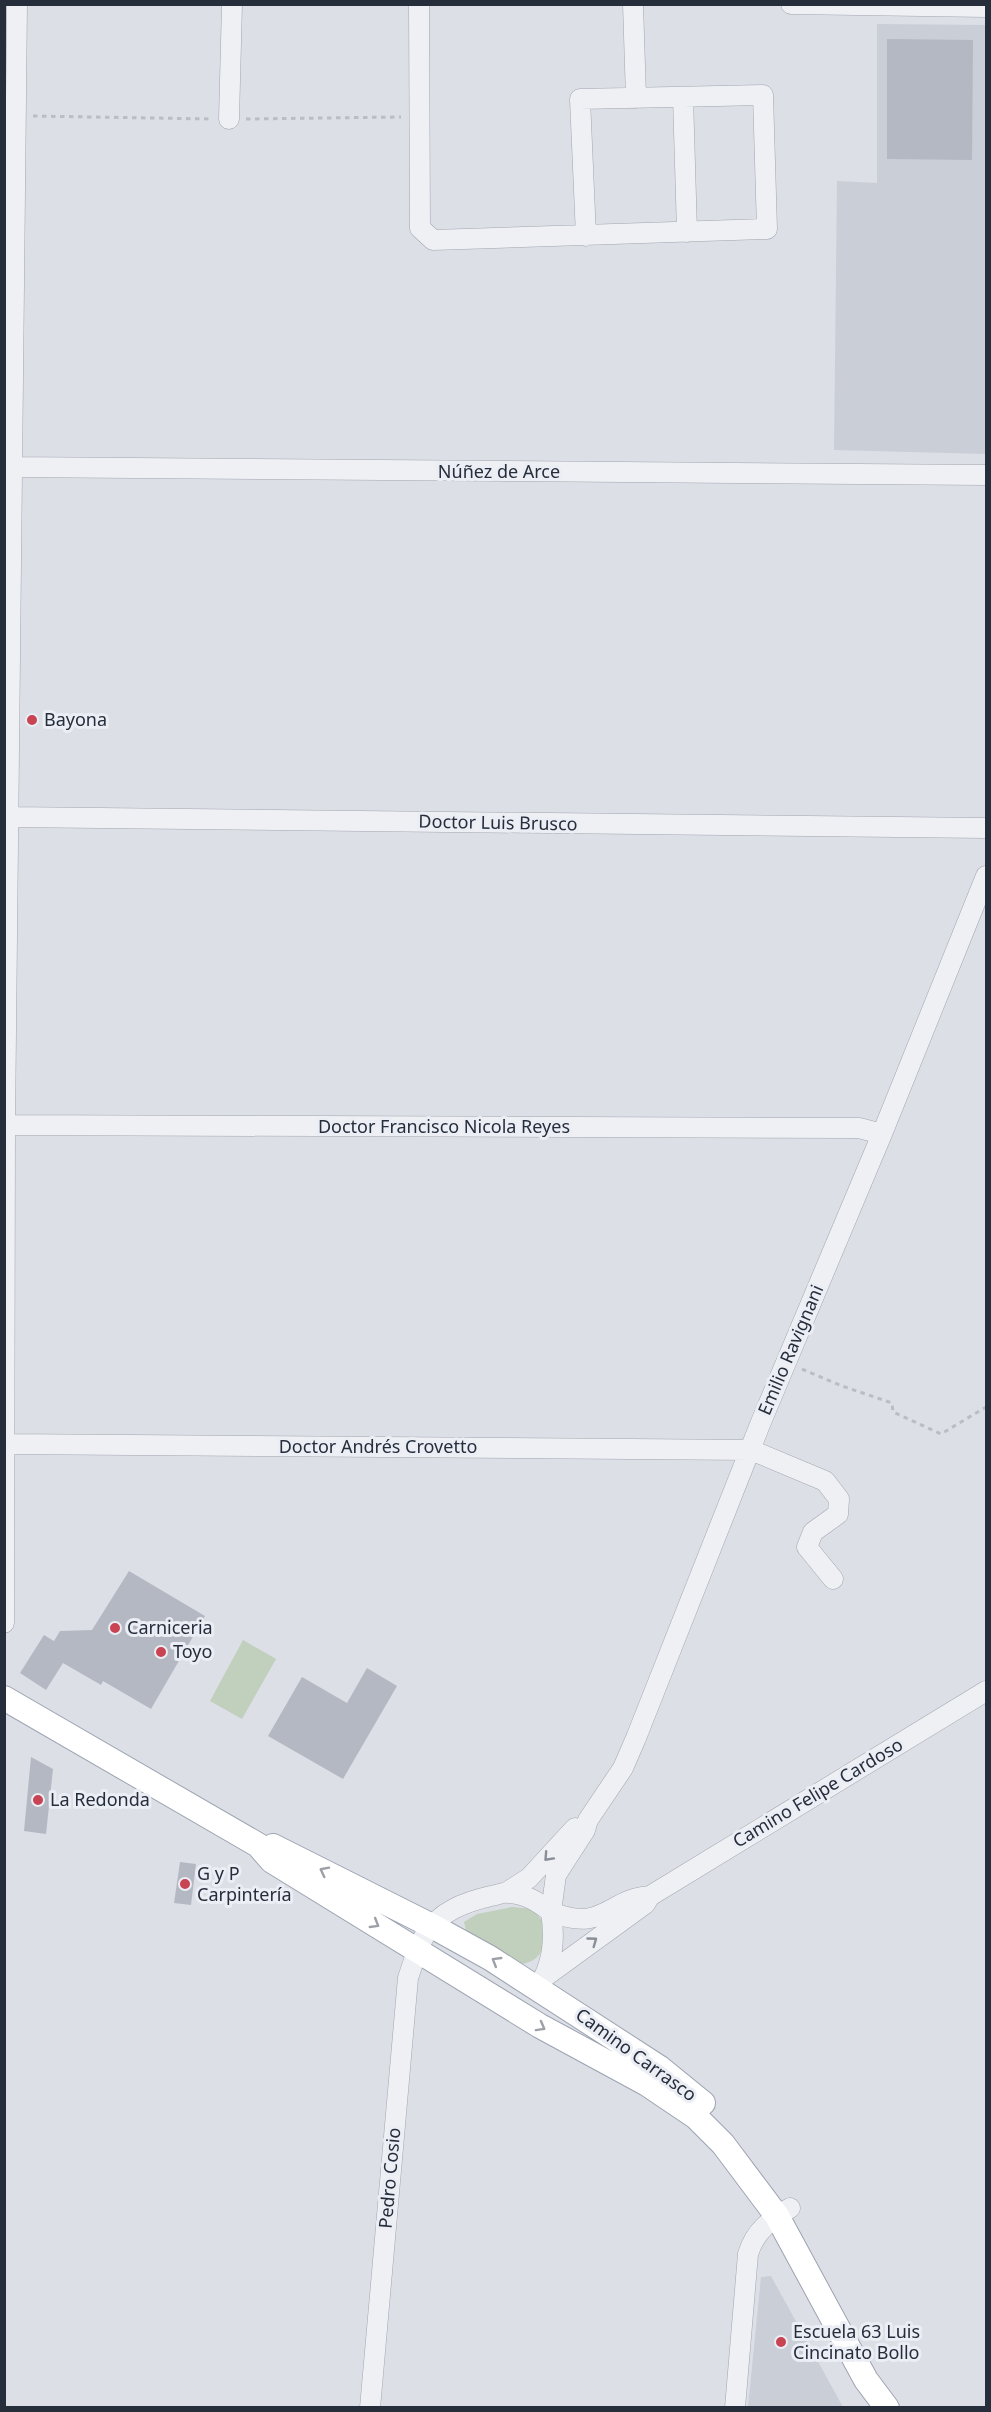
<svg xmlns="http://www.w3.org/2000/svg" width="991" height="2412" viewBox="0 0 991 2412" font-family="'Noto Sans',sans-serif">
<rect width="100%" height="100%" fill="#dcdfe6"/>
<!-- built -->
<path fill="#caced7" d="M877,24L986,25V454L834,450L837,181L877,183Z
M771,2276L843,2407H748L761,2277Z"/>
<!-- green -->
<path fill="#c1cfbd" d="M243,1640L276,1659L242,1719L210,1701Z
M512,1907L532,1909L545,1924C543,1944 546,1959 522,1964L466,1930L464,1922L477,1914Z"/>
<!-- building -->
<path fill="#b4b8c2" d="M887,39L973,40L972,160L887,159Z
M129,1571L205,1616L151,1709L103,1681L101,1685L63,1663L46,1690L20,1673L44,1635L54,1641L60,1631L92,1630Z
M367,1668L397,1686L343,1779L268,1736L302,1677L347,1703Z
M31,1757L53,1769L46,1834L24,1831Z
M180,1862L196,1864L191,1905L174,1903Z"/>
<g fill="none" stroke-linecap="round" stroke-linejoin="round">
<defs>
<path id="minor" d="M419,4L420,228L433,240L767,229L763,95L580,99L586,236
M633,4L636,98
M791,4L986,7
M683,97L687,232
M229,119L232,4
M11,467L986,475
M9,817L986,828
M5,1125L859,1128L882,1134
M6,1444L751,1450L825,1481L839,1499L838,1514L813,1532L807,1547L833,1579
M4,1623L5,1125L17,4
M507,1892L529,1878L575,1828
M650,1896C608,1899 604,1933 551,1912L556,1875L585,1830L588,1820L623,1768L636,1738L761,1422L882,1134L986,876
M546,1976L645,1904L650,1896L986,1691
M370,2408L408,1978C413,1964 417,1948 425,1935C440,1911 465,1902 491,1896C497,1895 503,1892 509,1893C526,1894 538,1902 551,1912C555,1937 553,1965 538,1987
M735,2408L748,2254C755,2231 770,2220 790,2208"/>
<path id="major" d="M4,1698L258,1845L272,1861L540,2026L647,2084L696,2117L723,2144L777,2216L866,2380L887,2408
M273,1846L432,1926L490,1958L660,2068L703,2103"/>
</defs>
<!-- minor casing -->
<use href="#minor" stroke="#a2a6af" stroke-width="21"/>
<!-- major casing -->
<use href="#major" stroke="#9ca3b1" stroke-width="26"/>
<!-- path -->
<path stroke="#babdc4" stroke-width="3" stroke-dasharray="4.5 4.5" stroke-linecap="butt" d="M33,116L212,119
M246,119L401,117
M802,1369L842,1386L892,1403L893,1412L941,1434L986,1407"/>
<!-- minor -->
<use href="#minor" stroke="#eef0f4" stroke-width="20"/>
<!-- major -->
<use href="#major" stroke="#fff" stroke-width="24"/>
</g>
<!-- one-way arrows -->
<defs><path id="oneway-chevron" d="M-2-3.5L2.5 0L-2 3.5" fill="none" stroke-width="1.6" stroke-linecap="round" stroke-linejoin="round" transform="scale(1.5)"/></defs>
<g stroke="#8a8e98">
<use href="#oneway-chevron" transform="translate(548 1857) rotate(133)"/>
<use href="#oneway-chevron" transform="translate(593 1941) rotate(-36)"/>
</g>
<g stroke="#9da0a7">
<use href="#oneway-chevron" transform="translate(324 1871) rotate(-153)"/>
<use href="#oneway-chevron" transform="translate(375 1924) rotate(31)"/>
<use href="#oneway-chevron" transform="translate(496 1961) rotate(-149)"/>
<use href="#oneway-chevron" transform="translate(541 2027) rotate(29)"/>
</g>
<!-- markers -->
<g fill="#c84453" stroke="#ebeef4" stroke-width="2">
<circle cx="32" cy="720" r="6"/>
<circle cx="115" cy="1628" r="6"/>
<circle cx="161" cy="1652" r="6"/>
<circle cx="38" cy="1800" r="6"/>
<circle cx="185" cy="1884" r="6"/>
<circle cx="781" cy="2342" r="6"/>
</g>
<g text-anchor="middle" stroke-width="6" stroke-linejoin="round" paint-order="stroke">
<!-- street labels -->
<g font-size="18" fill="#262d3b" stroke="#ebeef4">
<text x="499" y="478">Núñez de Arce</text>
<text transform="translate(498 823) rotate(1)" y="6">Doctor Luis Brusco</text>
<text x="444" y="1133">Doctor Francisco Nicola Reyes</text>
<text transform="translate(791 1350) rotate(-67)" y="6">Emilio Ravignani</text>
<text x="378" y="1453">Doctor Andrés Crovetto</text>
<text transform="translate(818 1793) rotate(-31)" y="6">Camino Felipe Cardoso</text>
<text transform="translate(636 2055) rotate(36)" y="6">Camino Carrasco</text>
<text transform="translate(390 2178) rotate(-85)" y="6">Pedro Cosio</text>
</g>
<!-- poi labels -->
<g font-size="18" fill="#262d3b" stroke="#ebeef4" text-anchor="start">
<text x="44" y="726">Bayona</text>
<text x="127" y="1634">Carniceria</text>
<text x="173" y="1658">Toyo</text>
<text x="50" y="1806">La Redonda</text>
<text x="197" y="1880">G y P<tspan x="197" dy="21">Carpintería</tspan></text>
<text x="793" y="2338">Escuela 63 Luis<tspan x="793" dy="21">Cincinato Bollo</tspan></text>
</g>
</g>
<!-- border -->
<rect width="991" height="2412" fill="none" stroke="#262d3b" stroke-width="12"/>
</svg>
